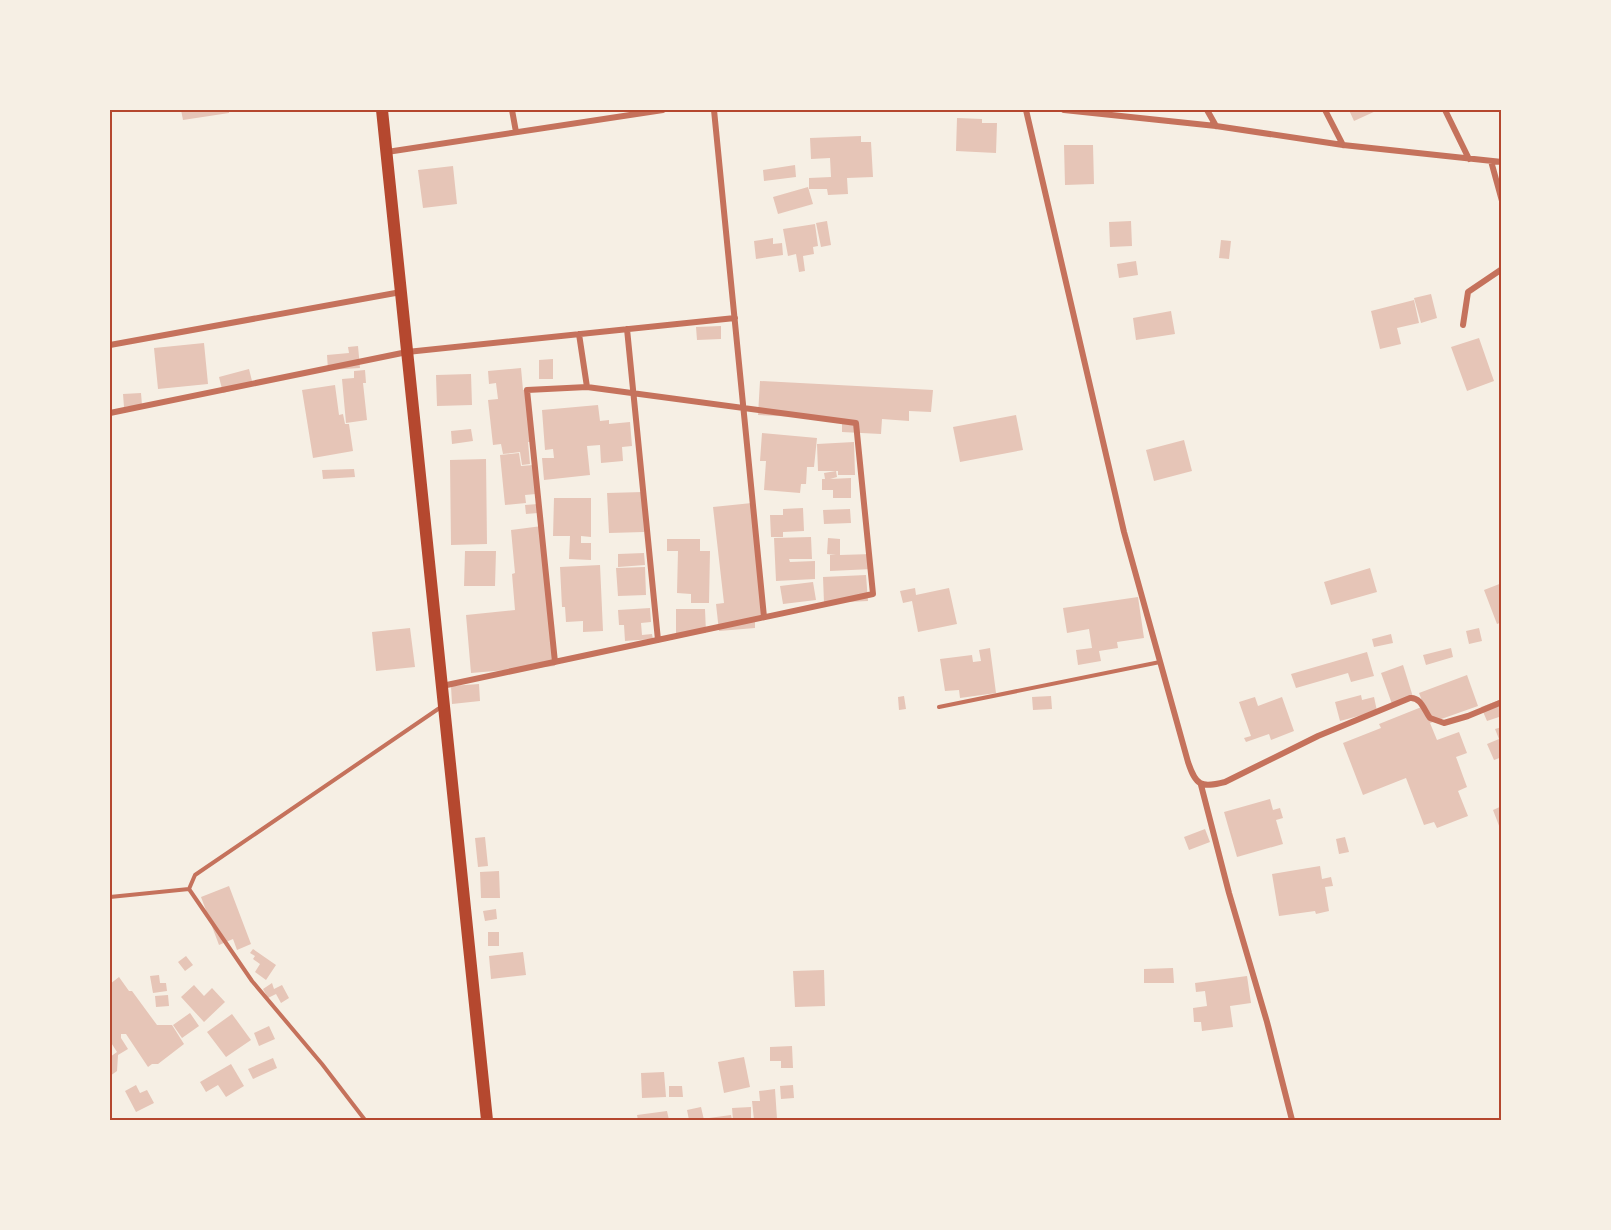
<svg xmlns="http://www.w3.org/2000/svg" width="1611" height="1230" viewBox="0 0 1611 1230" font-family="Arial,sans-serif">
<rect width="100%" height="100%" fill="#f6efe4"/>
<!-- building -->
<path fill="#e6c5b7" d="M181,110H229V113L183,120Z
M1349,110H1378L1354,121Z
M957,118L982,119V123H997L996,153L956,151Z
M861,136V142H871L873,177L847,178L848,194L828,195L827,189H809V178L831,177L830,158L811,159L810,138Z
M1064,145H1093L1094,184L1065,185Z
M795,165L796,177L764,181L763,170Z
M453,166L457,204L423,208L418,170Z
M808,187L813,204L778,214L773,197Z
M827,221L831,245L821,247L816,223Z
M1131,221L1132,246L1110,247L1109,222Z
M815,224L818,246L813,247L814,254L803,256L805,271L799,272L796,254L788,256L783,229Z
M773,238V244L782,243L783,255L756,259L754,241Z
M1221,240L1231,241L1229,259L1219,258Z
M1136,261L1138,275L1119,278L1117,264Z
M1431,294L1437,318L1421,323L1414,298Z
M1414,300L1419,323L1397,328L1401,344L1380,349L1371,311Z
M1171,311L1175,334L1136,340L1133,318Z
M721,326V339L697,340L696,327Z
M1479,338L1494,381L1467,391L1451,347Z
M204,343L208,384L158,389L154,348Z
M358,346L360,368L328,370L327,355L349,353L348,347Z
M553,359V379H539V360Z
M521,368L523,390L528,389L534,442H528L530,464L522,465L520,452L503,454L501,444L493,445L488,400L498,399L496,383L489,384L488,371Z
M249,369L253,385L223,393L219,377Z
M365,370L366,383H363L367,420L346,423L342,379L354,378V371Z
M471,374L472,405L437,406L436,375Z
M760,381L933,390L931,412L909,411V421L882,419L881,434L842,432V419L758,415Z
M335,385L339,415L343,414L345,424H349L353,451L313,458L302,390Z
M141,393L142,405L124,407L123,394Z
M598,405L600,421L609,420V424L630,422L632,446L622,447L623,461L601,463L600,445L587,446L590,475L544,480L542,458H554L553,449L545,450L542,410Z
M1016,415L1023,450L960,462L953,427Z
M471,429L473,441L452,444L451,431Z
M762,433L817,438L814,467H807L806,484H801L800,493L764,490L766,461H760Z
M1184,440L1192,471L1154,481L1146,450Z
M854,442L855,475H838V471H818L817,444Z
M519,453L521,466L533,465L536,494L525,495L526,503L505,505L500,455Z
M486,459L487,544L451,545L450,460Z
M354,469L355,477L323,479L322,470Z
M836,471L837,477L830,479L851,478V498H833V490H822V479H825L824,473Z
M643,492L644,532L609,533L607,493Z
M554,498H591V537L581,536V543H591V560L569,559L570,536H553Z
M752,503L763,619L755,620V628L719,631L716,604L724,603L713,507Z
M538,504V513L526,514L525,505Z
M803,508L804,531L783,532V537H771L770,515H783V509Z
M850,509L851,523L824,524L823,510Z
M542,526L555,666L471,673L466,615L515,610L512,574L515,573L511,530Z
M811,537L812,559H789L790,562L815,561V579L776,581L774,538Z
M828,538L840,539V555L872,554V569L830,571V555H836L827,554Z
M667,539H700V551H710L709,603H691V594L677,593L678,551H667Z
M465,551H496L495,586H464Z
M644,553L645,565L618,567V554Z
M600,565L603,631L583,632V621L566,622L565,607H562L560,567Z
M645,567L646,595L618,596L616,568Z
M1370,568L1377,592L1331,605L1324,582Z
M866,575L868,601L824,603L823,577Z
M813,582L816,600L783,604L780,586Z
M1502,583V622L1497,624L1484,590Z
M915,588L916,595L949,588L957,624L918,632L912,601L903,603L900,591Z
M1138,597L1144,638L1117,642L1118,648L1099,651L1101,661L1078,665L1076,650L1092,648L1089,629L1067,633L1063,608Z
M650,608L651,622L641,623L642,635L652,634L653,639L625,641L624,625H619L618,610Z
M676,609H705L706,633L676,634Z
M410,628L415,667L376,671L372,632Z
M1479,628L1482,641L1469,644L1466,631Z
M1391,634L1393,643L1374,647L1372,639Z
M990,648L996,693L960,698L959,690L945,691L940,659L972,655L973,662L981,661L979,650Z
M1451,648L1453,657L1426,665L1423,655Z
M1367,652L1374,676L1351,682L1348,673L1296,688L1291,674Z
M1403,665L1413,697L1392,704L1381,673Z
M1467,675L1478,706L1430,723L1437,740L1459,732L1467,753L1456,757L1467,787L1458,791L1468,816L1437,828L1434,822L1424,825L1406,778L1363,795L1343,743L1381,728L1379,724L1424,706L1419,693Z
M479,684L480,701L452,704L451,686Z
M1361,695L1362,700L1374,697L1377,711L1340,721L1335,702Z
M904,696L906,709L899,710L898,697Z
M1051,696L1052,709L1033,710L1032,697Z
M1255,697L1258,706L1282,697L1294,731L1271,740L1269,734L1246,742L1244,738L1251,736L1239,702Z
M1502,699V716L1487,721L1481,707Z
M1502,727V757L1494,760L1487,744L1499,739L1495,729Z
M1270,799L1273,810L1280,808L1283,818L1276,820L1283,844L1237,857L1224,812Z
M1502,806V831H1501L1493,810Z
M1205,829L1210,842L1189,850L1184,837Z
M485,837L488,866L478,867L475,838Z
M1345,837L1349,852L1339,854L1336,839Z
M1320,866L1322,879L1331,877L1333,886L1325,887L1329,911L1316,914L1315,911L1279,916L1272,874Z
M499,871L500,898H481L480,872Z
M229,886L251,944L237,950L233,939L219,945L201,897Z
M496,909L497,919L485,921L483,911Z
M488,932H499V946H488Z
M253,949L276,965L266,980L255,972L260,964L253,959L255,956L250,953Z
M523,952L526,975L491,979L489,956Z
M186,956L193,965L185,971L178,962Z
M1173,968L1174,983H1144V969Z
M824,970L825,1006L795,1007L793,971Z
M159,975L160,983H166L167,991L153,993L150,976Z
M1247,976L1251,1003L1230,1006L1233,1027L1202,1031L1201,1022H1194L1193,1008L1207,1006L1205,991L1196,992L1195,983Z
M119,977L129,991H132L157,1025H172L184,1044L158,1064H152L148,1067L126,1034H121V1038L128,1049L118,1055L117,1071L110,1076V1057L117,1052L110,1041V984Z
M272,983L274,989L282,985L289,998L281,1003L276,994L268,998L263,989Z
M194,985L204,996L212,988L225,1002L204,1022L181,997Z
M168,995L169,1006L156,1007L155,996Z
M190,1013L199,1026L182,1038L173,1025Z
M232,1014L251,1040L226,1057L207,1032Z
M269,1026L275,1039L259,1046L254,1033Z
M792,1046L793,1068H781V1061H770V1047Z
M744,1057L750,1087L724,1093L718,1062Z
M273,1058L277,1068L253,1079L248,1069Z
M231,1064L244,1086L226,1097L218,1085L206,1092L200,1082Z
M664,1072L666,1097L642,1098L641,1073Z
M136,1085L140,1093L147,1090L154,1103L136,1112L125,1091Z
M793,1085L794,1098L781,1099L780,1086Z
M669,1086H682L683,1097H669Z
M775,1089L777,1119L787,1118V1120H754L752,1101H760L759,1091Z
M701,1107L704,1120H689L687,1110Z
M751,1107V1120H733L732,1108Z
M667,1111L669,1120H638L637,1115Z
M731,1115L732,1120H709V1118Z"/>
<g fill="none" stroke-linecap="round" stroke-linejoin="round">
<!-- service -->
<path stroke="#c5725c" stroke-width="4" d="M939,707L1160,662
M110,897L189,889
M365,1120L322,1064L252,981L189,889L195,875L441,707"/>
<!-- minor -->
<path stroke="#c5725c" stroke-width="6" d="M512,110L516,132
M714,110L764,617
M1026,110L1124,532L1188,762C1196,786 1201,788 1225,782L1318,736L1410,698C1421,697 1424,710 1430,718L1444,723L1468,716L1502,702
M1064,110L1216,126L1343,145L1502,162
M1207,110L1216,126
M1325,110L1343,145
M1445,110L1469,159
M387,152L663,110
M1491,161L1502,201
M1463,325L1468,292L1502,269
M627,329L658,640
M579,334L587,387
M110,345L401,292
M110,413L407,352L735,318
M442,686C586,655 729,625 873,594L856,423L587,387L527,390L555,662
M1201,785L1229,893L1267,1022L1292,1120"/>
<!-- secondary -->
<path stroke="#b5482f" stroke-width="12" d="M382,110L487,1120"/>
</g>
<!-- border -->
<rect width="1611" height="1230" fill="none" stroke="#f6efe4" stroke-width="222"/>
<rect x="111" y="111" width="1389" height="1008" fill="none" stroke="#b5482f" stroke-width="2"/>
</svg>
